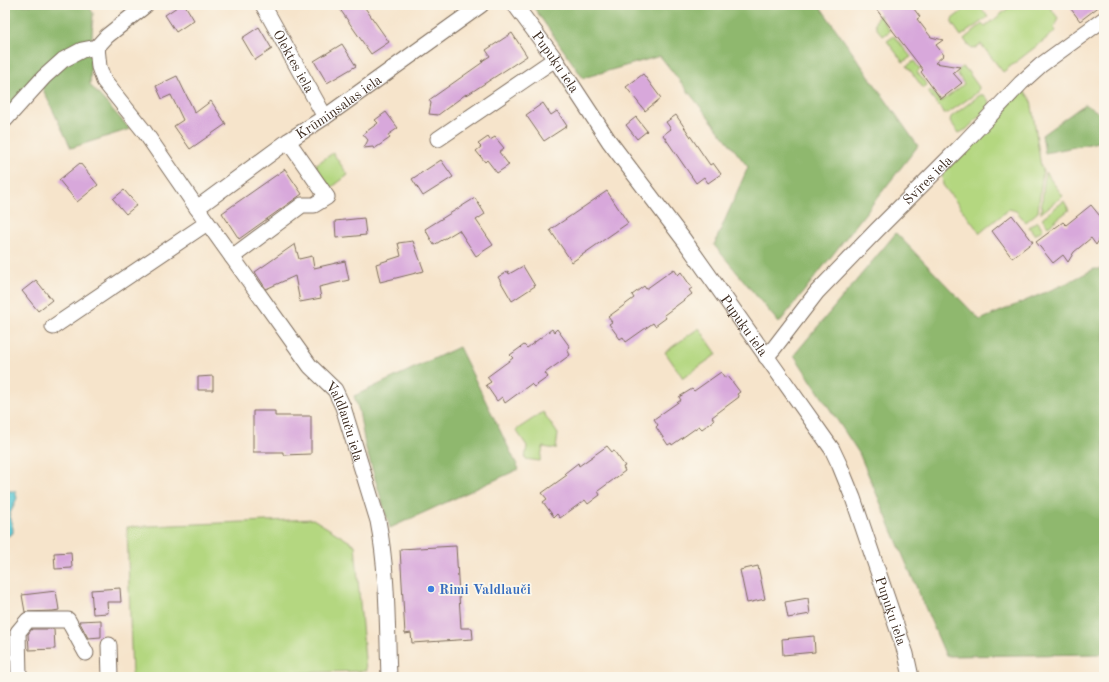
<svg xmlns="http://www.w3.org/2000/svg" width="1109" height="682" viewBox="0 0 1109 682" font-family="'Old Standard TT',serif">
<rect width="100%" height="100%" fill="#fbf7ec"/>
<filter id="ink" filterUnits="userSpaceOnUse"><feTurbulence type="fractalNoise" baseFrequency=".025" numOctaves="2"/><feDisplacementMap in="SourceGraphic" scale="8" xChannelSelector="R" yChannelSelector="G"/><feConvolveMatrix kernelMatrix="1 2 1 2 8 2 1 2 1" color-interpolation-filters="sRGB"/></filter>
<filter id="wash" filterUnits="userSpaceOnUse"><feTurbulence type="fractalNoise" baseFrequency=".012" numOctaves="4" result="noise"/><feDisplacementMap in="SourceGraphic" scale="16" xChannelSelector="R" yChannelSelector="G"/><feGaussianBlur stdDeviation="0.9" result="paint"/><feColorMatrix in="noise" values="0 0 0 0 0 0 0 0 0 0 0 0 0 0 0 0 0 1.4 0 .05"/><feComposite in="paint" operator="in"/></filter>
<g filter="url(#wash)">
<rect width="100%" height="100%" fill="#f6e4cb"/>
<!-- green -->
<path fill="#b4d780" stroke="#78804f" d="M889,5L880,17L890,31L883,36C881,33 876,29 875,25C874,18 885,10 889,5Z
M970,5H979L988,17L961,36L952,23V19Z
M1011,5H1048L1058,18L1054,28L1056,31L1003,72L981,44L975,48L971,49L964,39L982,24L985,27L1011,6Z
M894,36L911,57L903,62L887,41Z
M914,61L920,69L917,72L927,85L923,88L907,66Z
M962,67L966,69L979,87L978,92L948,113H944L928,92L931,90L941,102L964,84L957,73L959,71V69Z
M1021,88L1031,99L1041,167L1043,169L1038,212L1026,222L1016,211L1009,209L980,233L943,185L942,175Z
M980,95C986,94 987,99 990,103L989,106L967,129L959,133L950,121L951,117Z
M333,153L348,175L331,188L315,165Z
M1045,172L1063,196L1041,213V212Z
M1064,201L1069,210L1048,226L1042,218Z
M1037,221L1043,229L1035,235L1029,227Z
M699,328L717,354L683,378L665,352Z
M543,412L558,434L556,449L543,447L540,461L525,459L527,446L516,430Z
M313,519L355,545L366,671L132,677L127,527Z"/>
<!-- forest -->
<path fill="#8fb86e" stroke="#657146" d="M5,5H88L93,13L90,85L130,129L71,148L36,75L5,125Z
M532,5H819L918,146L779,323L714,245L748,167L660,56L583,78Z
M1085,104L1104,116V141L1045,153L1042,135Z
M896,233L980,320L1065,284L1094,269H1104V654L946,656L859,453L794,355Z
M459,347L519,469L390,528L365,445L359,411L354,396Z"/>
<!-- water -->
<path fill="#5cc8d3" stroke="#4c7978" d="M5,486L8,491H15L17,498L9,516L13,528V533L8,536L5,534Z"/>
<g id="blocks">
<!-- building -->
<path fill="#d8a8db" d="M180,5H185L194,20L176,32L165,15Z
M337,5H363L389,42L371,54Z
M873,5H911L920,17L917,19L931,37L943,40L936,45L944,55L935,63L960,67L953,73L962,83L941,99L921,72L923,70Z
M1068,5H1101L1080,21Z
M259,27L272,49L255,60L242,38Z
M512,33L527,56L467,95L466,94L438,115L429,114L431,103L429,100L483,62L482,61L490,56L486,50Z
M342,44L356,66L327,83L314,61Z
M643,74L661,98L645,111L626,87Z
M177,76L195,113L211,101L226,124L190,149L174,126L183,120L171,95L162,99L156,86Z
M543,103L551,115L557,111L567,126L544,141L526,115Z
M386,112L398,128L388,135L390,138L374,149L373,147L364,148L368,140L363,134L378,123L375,120Z
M676,115L710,165L713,163L721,174L708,183L704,177L696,183L663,135L671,129L666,122Z
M636,117L647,131L637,139L626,125Z
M488,137L490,140L495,137L504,148L499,152L509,165L497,173L487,160L485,162L476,151L481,147L478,144Z
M441,160L453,177L423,196L412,179Z
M80,163L98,185L77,202L59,180Z
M285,169L302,194L239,239L222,213Z
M124,190L137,205L126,214L113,199Z
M607,191L628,223L572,262L550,230Z
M475,198L485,214L476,220L493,245L476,256L459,230L434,245L425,229Z
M1091,205L1104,221V232L1096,245L1091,238L1074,252L1068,262L1063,255L1053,263L1036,242L1063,222L1066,225Z
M1012,215L1033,242L1012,258L992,231Z
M364,218L366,235L336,238L335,221Z
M413,241L424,271L380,282L376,264L401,256L398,243Z
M295,244L299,259L312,256L314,268L345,261L349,280L319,287L321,298L300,302L295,276L266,289L255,272Z
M523,266L535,286L512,301L498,277L508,271L509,274Z
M674,269L678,275L681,272L692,288L689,290L692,294L664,315L666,318L655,326L653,323L626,342L623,337L620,339L609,324L612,322L608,317L634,298L632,295L644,286L646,289Z
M36,280L52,300L38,311L22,291Z
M552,329L554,332L557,329L570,347L567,349L570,355L545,373L548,377L534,387L531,384L505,403L502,397L497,401L486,385L491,382L487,377L513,358L510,355L524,345L527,348Z
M721,372L725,378L728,376L740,392L737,394L739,397L712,417L714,420L702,429L699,426L672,445L671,443L668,445L656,427L658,425L654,419L681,400L679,397L692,389L694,391Z
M213,376V390H198V377Z
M253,411H275V416H311V454L283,455V452H253Z
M607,446L612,452L614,451L625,466L623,467L625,471L598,491L600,495L588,504L585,500L560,518L557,514L554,517L543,502L547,499L542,493L567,475L565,473L578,463L579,466Z
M456,546L461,628H472L473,639L412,643L411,633L405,634L400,549Z
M71,552L72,568L55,569L54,553Z
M758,566L765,599L747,603L740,570Z
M120,588L121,602H107L108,613L93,614L91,590Z
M56,591L59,610L53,611L25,612L22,595Z
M808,598L810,614L788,618L785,602Z
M101,620V637L88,638L79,621Z
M32,629H54L55,649L29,650L28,634Z
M814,636L815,652L783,655L782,639Z"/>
</g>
</g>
<g filter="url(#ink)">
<use href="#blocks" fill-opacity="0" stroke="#7c6b5b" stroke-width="1"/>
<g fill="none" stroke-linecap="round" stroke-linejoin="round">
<defs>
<g id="minor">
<path id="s1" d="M263,5L325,117"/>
<path id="s2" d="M515,5L555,59L609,141L684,240L832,449L840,466L853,498L906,654L911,677"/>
<path id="s3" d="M97,47L99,67L104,81L144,131L197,208L310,366L335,390L343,407L378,521C388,572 387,625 389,677"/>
<path d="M5,120L44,77L63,60L82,50L97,47L107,36L146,5"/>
<path d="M438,139L555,59"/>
<path id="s4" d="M197,208L288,141L325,117L481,5"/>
<path d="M232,257L302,205H314L327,197L288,141"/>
<path d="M53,327L207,223"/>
<path id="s5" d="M766,357L774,348L817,292L877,230L961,146L1021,83L1041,65L1104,19"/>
<path d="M109,645L110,677"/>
<path d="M19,677L18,632L28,620H68L86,653"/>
</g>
</defs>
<!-- minor casing -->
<use href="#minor" stroke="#7c6b5b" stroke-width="17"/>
<!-- minor -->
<use href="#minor" stroke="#fff" stroke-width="15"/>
</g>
</g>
<!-- markers -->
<circle fill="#3f7fe0" stroke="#fbf7ec" stroke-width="1.5" cx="431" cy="589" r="4"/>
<g text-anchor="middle" stroke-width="3.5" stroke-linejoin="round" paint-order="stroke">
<!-- street labels -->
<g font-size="14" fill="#3b2a1e" stroke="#fbf7ec">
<text dy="5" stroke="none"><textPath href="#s1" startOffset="64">Olektes iela</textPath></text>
<text dy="5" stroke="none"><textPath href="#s2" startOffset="70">Pupuķu iela</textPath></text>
<text dy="5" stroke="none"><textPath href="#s4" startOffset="174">Krūmiņsalas iela</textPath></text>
<text dy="5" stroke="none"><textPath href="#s5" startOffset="240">Svīres iela</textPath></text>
<text dy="5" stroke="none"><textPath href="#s2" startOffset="394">Pupuķu iela</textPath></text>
<text dy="5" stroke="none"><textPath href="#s3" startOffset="454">Valdlauču iela</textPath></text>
<text dy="5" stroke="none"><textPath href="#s2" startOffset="718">Pupuķu iela</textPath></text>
</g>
<!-- shop labels -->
<g font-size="14" font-weight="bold" fill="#366cbe" stroke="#fbf7ec" text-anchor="start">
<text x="439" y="594">Rimi Valdlauči</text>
</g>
</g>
<!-- margin -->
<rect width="1109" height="682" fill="none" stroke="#fbf7ec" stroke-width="20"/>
</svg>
